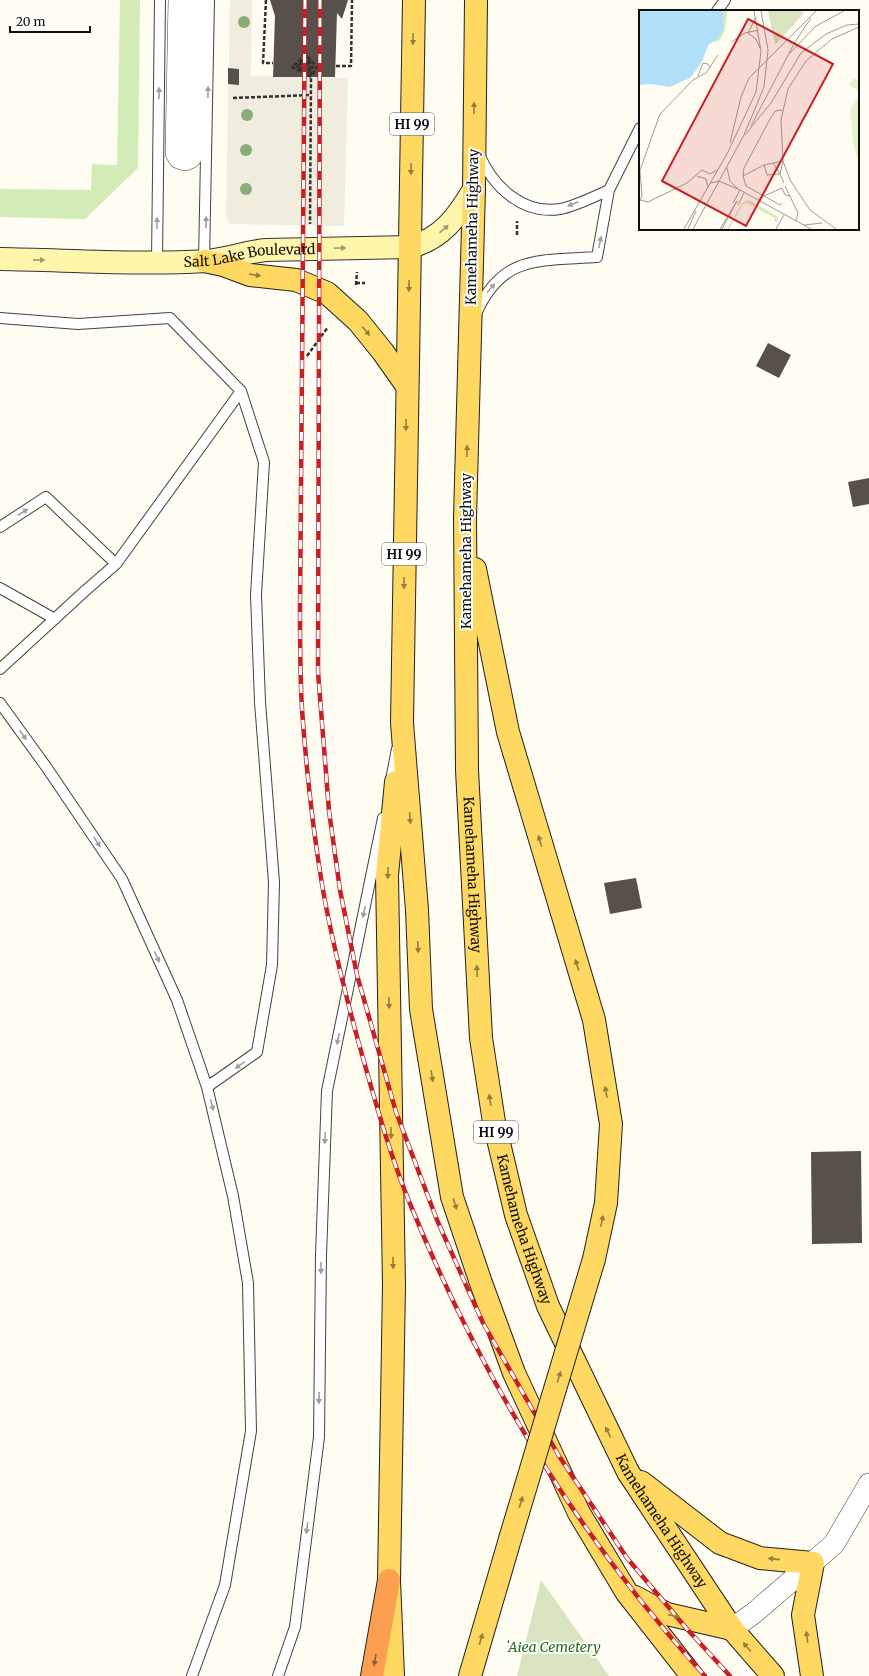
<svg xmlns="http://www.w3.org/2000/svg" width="869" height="1676" viewBox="0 0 869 1676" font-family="Merriweather,serif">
<rect width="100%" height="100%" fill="#fffcf1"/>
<!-- green -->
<path fill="#d3ecb7" d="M120,0H140L138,168L85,219L0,217V189L91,190L92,164L117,165Z"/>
<!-- cemetery -->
<path fill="#d8e3c0" d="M541,1580L609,1676H517Z"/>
<!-- plaza -->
<path fill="#f0ecde" d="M230,0H252L251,76L348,78L344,226L230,224L226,217Z"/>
<!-- building -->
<path fill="#58504a" d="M270,0H348L342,19L337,13L335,77H273L275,16Z
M228,68L239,69V85L228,84Z
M768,343L791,355L779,378L756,366Z
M869,478V504L853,507L848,482Z
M636,878L642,908L610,914L604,883Z
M861,1151L862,1243L812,1244L811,1152Z"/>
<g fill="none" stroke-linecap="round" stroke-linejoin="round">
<defs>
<path id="lane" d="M717,11L725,0
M479,154C493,187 523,215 560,209C576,206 595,196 609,190
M204,261L209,0
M157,262L160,0
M476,314C502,254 540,261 597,257L609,190L640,128
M0,318L78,324L170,318L241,391L116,564L86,590L0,669
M0,527L46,497L116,564
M0,588L55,619
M0,703L47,768L122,879L177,1000L207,1087L233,1196L248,1283L251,1431L225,1585L192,1676
M390,785L397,749
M207,1087L257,1052L272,965L274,882L260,702L256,595L264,462L241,391
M278,1676L295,1627L319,1437L321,1255L327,1091L383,818"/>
<path id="street" d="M179,0L176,153L179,158L185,160L190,158L194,153L197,0
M732,1629L754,1613L834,1544L869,1484"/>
<g id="secondary">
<path id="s1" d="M0,259C68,260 138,265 206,261C227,259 246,252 266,250L410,247C442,239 458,216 474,189"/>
</g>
<g id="primary">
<path d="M414,0L402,723L417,910L421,1009L452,1197L481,1283L514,1373L579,1513L627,1593L692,1676"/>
<path id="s2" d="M476,0L474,189L465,518L467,770L481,1038L494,1122L516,1215L548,1306L628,1472L732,1629L773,1676"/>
<path d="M204,261L223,265L250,275L296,280L327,293L358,321L383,352L407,386"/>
<path d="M475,569L508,732L594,1020L611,1124L606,1203L594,1259"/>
<path d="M641,1482L720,1543L760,1558L813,1563L803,1615L812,1676"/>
<path d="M635,1597L667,1614L732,1629"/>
<path d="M393,1676L389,1580L394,1285L387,875L396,782"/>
<path d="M470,1676L510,1539"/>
</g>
<path id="highway" d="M372,1676L389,1580"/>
</defs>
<!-- lane casing -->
<use href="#lane" stroke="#424242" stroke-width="12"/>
<!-- street casing -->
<use href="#street" stroke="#424242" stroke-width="22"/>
<!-- secondary casing -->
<use href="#secondary" stroke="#313131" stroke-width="24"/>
<!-- primary casing -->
<use href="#primary" stroke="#202020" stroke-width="24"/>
<!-- highway casing -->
<use href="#highway" stroke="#202020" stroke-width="24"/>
<!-- path -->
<path stroke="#313131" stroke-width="2.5" stroke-dasharray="4 2" stroke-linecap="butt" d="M266,0L263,63H273
M306,0L304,27L306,55
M306,55L310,68L311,77L310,224
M306,55L292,67L311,77
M306,55L304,67L308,73
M308,57L317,67L312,76
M309,60L313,68L312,74
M302,62L299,67L306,73
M307,62L310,73
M336,66H351L352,0
M302,71L297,67L302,60
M233,98L311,95
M517,235V221
M356,283H365
M356,285L357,272
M307,356L328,327"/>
<!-- lane -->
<use href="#lane" stroke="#fff" stroke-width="10"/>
<!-- street -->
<use href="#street" stroke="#fff" stroke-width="21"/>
<!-- secondary -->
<use href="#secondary" stroke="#fff6ac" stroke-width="22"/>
<!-- primary -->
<use href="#primary" stroke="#ffd861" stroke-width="22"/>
<!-- highway -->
<use href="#highway" stroke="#fc9f51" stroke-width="22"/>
<defs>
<path id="rail" d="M305,0L300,609C300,642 300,676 302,709C306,765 312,822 321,878C330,934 344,989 359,1044C375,1100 390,1157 413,1211C483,1381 581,1540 705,1676
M320,0L318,672L329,811L340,890L357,975L396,1112L437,1220L483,1323L559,1456L627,1558L687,1629L730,1676"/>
</defs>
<!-- rail casing -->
<use href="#rail" stroke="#c81e26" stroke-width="4.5"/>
<!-- rail -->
<use href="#rail" stroke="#fff" stroke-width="3" stroke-dasharray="9" stroke-linecap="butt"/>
<defs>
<path id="primary-bridge" d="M510,1539L594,1259"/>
</defs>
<!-- primary-bridge casing -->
<use href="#primary-bridge" stroke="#202020" stroke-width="24" stroke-linecap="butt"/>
<!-- primary-bridge -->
<use href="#primary-bridge" stroke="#ffd861" stroke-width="22"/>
</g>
<!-- trees -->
<g fill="#8aac7b">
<circle cx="244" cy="22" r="6"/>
<circle cx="247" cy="115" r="6"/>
<circle cx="246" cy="150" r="6"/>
<circle cx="246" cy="189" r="6"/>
</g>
<!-- one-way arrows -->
<defs><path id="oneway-solid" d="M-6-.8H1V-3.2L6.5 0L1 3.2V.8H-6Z"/></defs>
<g fill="#937e3c">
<use href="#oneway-solid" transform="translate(413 39) rotate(91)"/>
<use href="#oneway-solid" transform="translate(474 108) rotate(-89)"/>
<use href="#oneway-solid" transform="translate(411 169) rotate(91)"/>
<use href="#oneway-solid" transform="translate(255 275) rotate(9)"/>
<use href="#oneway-solid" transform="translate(409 286) rotate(91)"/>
<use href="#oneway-solid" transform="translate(366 331) rotate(50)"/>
<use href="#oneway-solid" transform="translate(406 425) rotate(91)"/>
<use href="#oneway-solid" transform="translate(467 451) rotate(-88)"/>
<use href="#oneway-solid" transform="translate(404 583) rotate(91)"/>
<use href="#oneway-solid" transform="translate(410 818) rotate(86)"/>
<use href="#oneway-solid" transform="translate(540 841) rotate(-107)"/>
<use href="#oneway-solid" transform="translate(388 873) rotate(93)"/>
<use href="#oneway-solid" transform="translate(418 947) rotate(87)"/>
<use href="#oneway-solid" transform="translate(577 965) rotate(-107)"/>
<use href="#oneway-solid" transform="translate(477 971) rotate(-93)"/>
<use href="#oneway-solid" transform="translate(389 1003) rotate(89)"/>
<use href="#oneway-solid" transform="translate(432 1076) rotate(81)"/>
<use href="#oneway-solid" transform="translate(606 1092) rotate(-100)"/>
<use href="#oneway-solid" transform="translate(490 1100) rotate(-99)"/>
<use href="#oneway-solid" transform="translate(391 1133) rotate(89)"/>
<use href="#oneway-solid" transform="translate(455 1204) rotate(72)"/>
<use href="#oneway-solid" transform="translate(602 1221) rotate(-78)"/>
<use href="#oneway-solid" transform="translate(393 1263) rotate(89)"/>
<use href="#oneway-solid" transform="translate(559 1377) rotate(-73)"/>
<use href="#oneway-solid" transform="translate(608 1432) rotate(-116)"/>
<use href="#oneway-solid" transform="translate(521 1502) rotate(-73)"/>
<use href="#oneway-solid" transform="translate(774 1559) rotate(-174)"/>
<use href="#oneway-solid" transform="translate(674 1616) rotate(13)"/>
<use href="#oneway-solid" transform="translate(807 1637) rotate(-98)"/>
<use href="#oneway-solid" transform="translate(481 1639) rotate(-74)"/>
<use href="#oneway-solid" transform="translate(747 1647) rotate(-131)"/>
</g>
<g fill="#9f9f9f">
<use href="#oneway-solid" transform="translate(208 92) rotate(-89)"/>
<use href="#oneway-solid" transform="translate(159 93) rotate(-89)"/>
<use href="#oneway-solid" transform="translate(573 204) rotate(159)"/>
<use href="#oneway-solid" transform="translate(206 222) rotate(-89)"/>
<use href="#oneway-solid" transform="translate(157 223) rotate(-90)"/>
<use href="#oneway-solid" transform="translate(600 242) rotate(-79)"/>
<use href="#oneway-solid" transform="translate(491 288) rotate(-50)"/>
<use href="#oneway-solid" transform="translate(23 512) rotate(-33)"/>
<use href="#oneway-solid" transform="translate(23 735) rotate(54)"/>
<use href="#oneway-solid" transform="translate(97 842) rotate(56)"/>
<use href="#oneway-solid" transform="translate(364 912) rotate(102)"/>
<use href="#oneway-solid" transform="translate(157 957) rotate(66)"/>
<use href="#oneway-solid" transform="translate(338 1039) rotate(102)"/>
<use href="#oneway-solid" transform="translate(240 1065) rotate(145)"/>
<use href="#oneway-solid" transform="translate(212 1105) rotate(76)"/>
<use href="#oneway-solid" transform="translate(325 1138) rotate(92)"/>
<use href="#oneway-solid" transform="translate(321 1268) rotate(91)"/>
<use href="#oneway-solid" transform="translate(319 1398) rotate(91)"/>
<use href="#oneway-solid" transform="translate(307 1528) rotate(97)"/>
</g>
<g fill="#9f9a6d">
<use href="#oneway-solid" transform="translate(444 229) rotate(-41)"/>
<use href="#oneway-solid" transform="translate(340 248) rotate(-1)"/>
<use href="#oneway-solid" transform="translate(39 260) rotate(1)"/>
</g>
<use fill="#915e33" href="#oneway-solid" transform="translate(375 1660) rotate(100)"/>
<g text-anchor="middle" stroke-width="4" stroke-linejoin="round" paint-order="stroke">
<!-- shield labels -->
<g fill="#fff" stroke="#575757" stroke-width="1">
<rect x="390" y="113" width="44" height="22" rx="3"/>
<rect x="382" y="543" width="44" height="22" rx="3"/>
<rect x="474" y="1121" width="44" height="22" rx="3"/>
</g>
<g font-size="13" font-weight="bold" fill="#0f0f0f">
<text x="412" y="129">HI 99</text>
<text x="404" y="559">HI 99</text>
<text x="496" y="1137">HI 99</text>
</g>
<!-- street labels -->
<g font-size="14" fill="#0f0f0f" stroke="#fff">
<text transform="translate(472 227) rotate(-89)" y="5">Kamehameha Highway</text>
<text dy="5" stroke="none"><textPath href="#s1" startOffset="250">Salt Lake Boulevard</textPath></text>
<text transform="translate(466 551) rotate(-90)" y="5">Kamehameha Highway</text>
<text dy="5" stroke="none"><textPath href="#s2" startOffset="875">Kamehameha Highway</textPath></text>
<text dy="5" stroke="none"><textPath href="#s2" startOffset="1235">Kamehameha Highway</textPath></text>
<text dy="5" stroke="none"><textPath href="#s2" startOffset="1559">Kamehameha Highway</textPath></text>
</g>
<!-- park labels -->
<g font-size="14" font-style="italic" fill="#2b6b1a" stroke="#fff">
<text x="554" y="1652">ʻAiea Cemetery</text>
</g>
</g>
<!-- overview -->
<g transform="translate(639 10)">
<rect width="220" height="220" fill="#fffcf1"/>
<path d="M80,1H88L86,20L81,30L71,33L63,45ZM110,190L139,207L138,212L135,211L136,208L108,193L104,194L90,219H88L103,193Z" fill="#d3ecb7"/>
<path d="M129,1H162L165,3L136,35Z" fill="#d8e3c0"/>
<path d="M214,68L219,70L220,81L210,75ZM220,84V156L214,132L211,101Z" fill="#e5f3ca"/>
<path d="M0,1H84V20L78,30L69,35L63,52L51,68L31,77L12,74L0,75Z" fill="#b2dffa"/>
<path fill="none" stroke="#9f9d97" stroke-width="1" d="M117,7L109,23L117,29L121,38M92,32L106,23L120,20M151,43L177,16L205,1M59,66L64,53L69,54L71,58M112,116L156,32L172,8M106,125L132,93L162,43L187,24L208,15L220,14M91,133L102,87L110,68L177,1M125,155L128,165L141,164L134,153M88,158L91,171L100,180M0,163L21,104L54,70L67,63L79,45M58,166L67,169L69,177M104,166L105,158L131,109L136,101L143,100M72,173L80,171L101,180L172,219M146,176L159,203L157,211M125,186L143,178L146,185L151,186M1,190L9,192L48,173L63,160L71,164L78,160M0,192L3,186L1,161M94,193L101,180M143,193L141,195L107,176L104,166L125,155L144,151L141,164L145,173M99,195L105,183M165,215L183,213M45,219L89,142L117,82L122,41L115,1M49,219L57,201M54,219L105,125L125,77L129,40L122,1M81,219L98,191L83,219M137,219L145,205M197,219L171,200L151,170L144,151L142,110L149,79L167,51L193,29L220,17"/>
<path fill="#c81e26" fill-opacity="0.15" stroke="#c81e26" stroke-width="2" d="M109,9L194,54L107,216L23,171Z"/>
<rect width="220" height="220" fill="none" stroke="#0f0f0f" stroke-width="2"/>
</g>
<!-- scale -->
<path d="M10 26v6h80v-6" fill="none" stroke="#0f0f0f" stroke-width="2"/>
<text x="16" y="26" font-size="12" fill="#0f0f0f" stroke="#ffffff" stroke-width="3" paint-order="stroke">20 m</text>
</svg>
